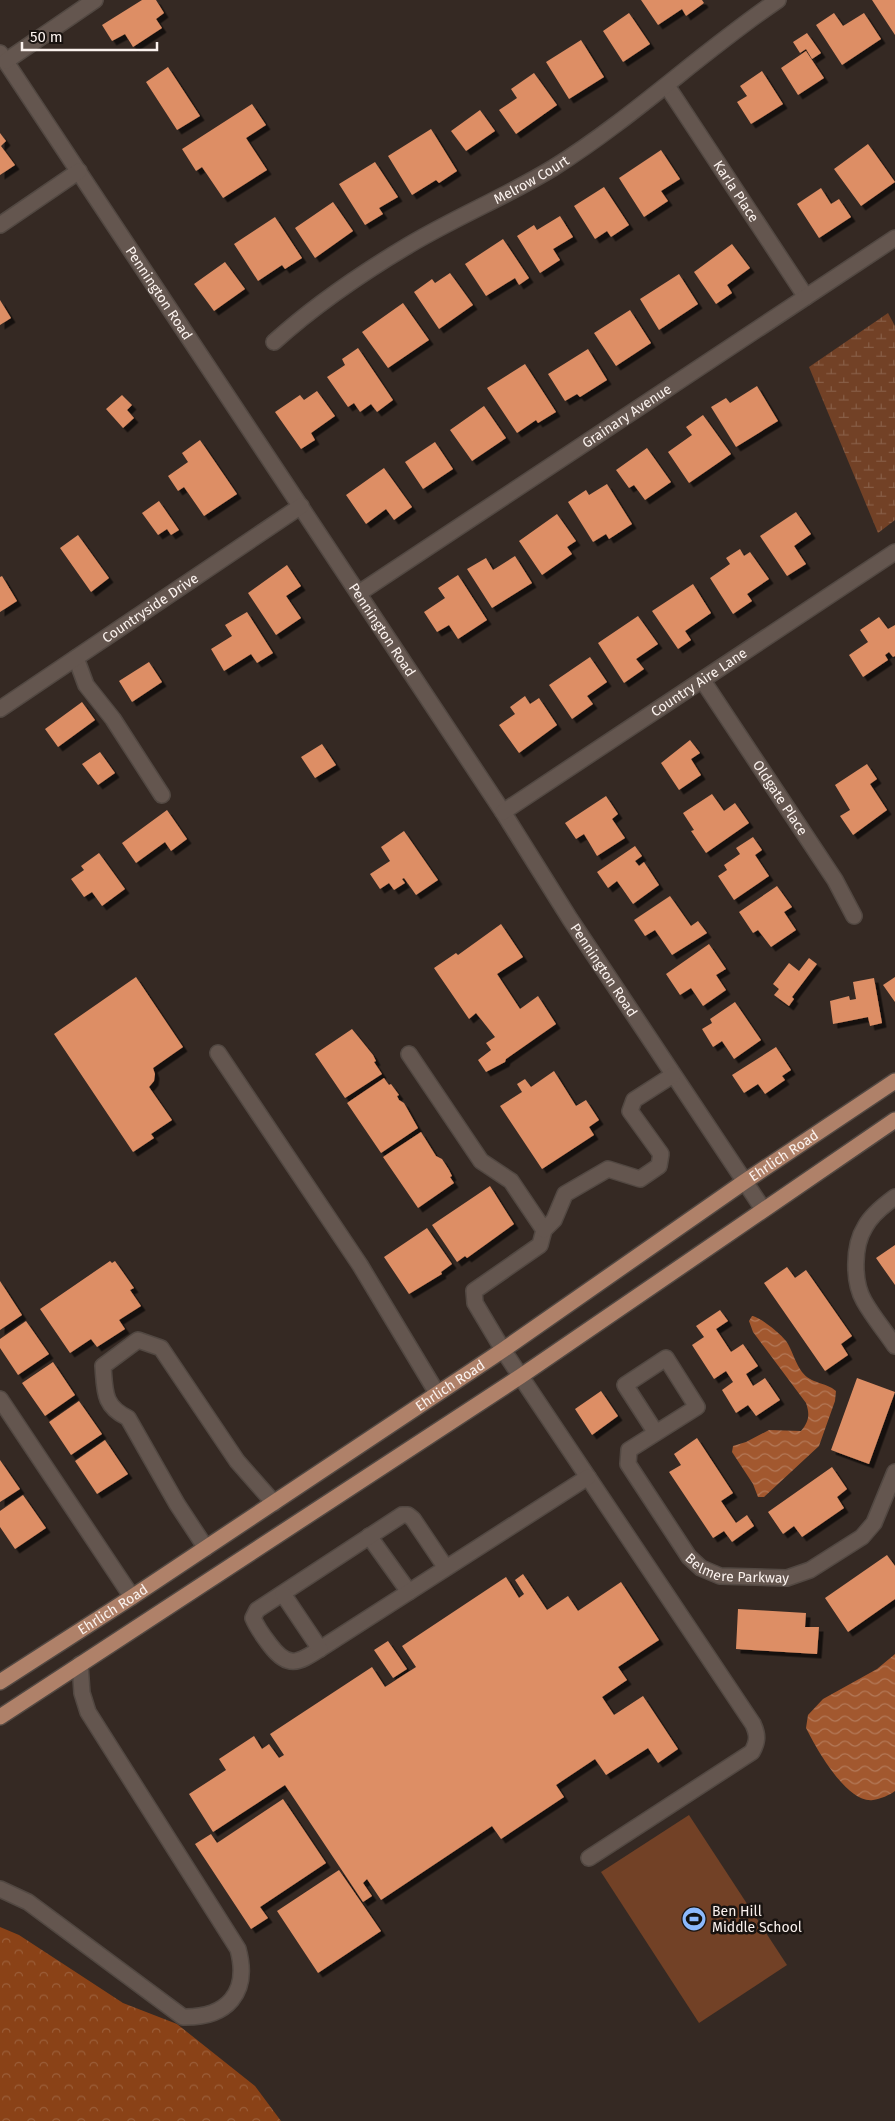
<svg xmlns="http://www.w3.org/2000/svg" width="895" height="2121" viewBox="0 0 895 2121" font-family="'Fira Sans',sans-serif">
<defs>
<pattern id="forest-crowns" width="20" height="18" patternUnits="userSpaceOnUse" patternTransform="scale(1.25)"><rect width="20" height="18" fill="#8a4217"/><path d="M2 6a3 3 0 1 1 6 0M12 15a3 3 0 1 1 6 0" fill="none" stroke="#9b5e39"/></pattern>
<pattern id="wetland-marsh" width="20" height="14" patternUnits="userSpaceOnUse" patternTransform="scale(1.25)"><rect width="20" height="14" fill="#724126"/><path d="M1 5h8M5 5V1M11 12h8M15 12V8" fill="none" stroke="#875d46"/></pattern>
<pattern id="water-waves" width="16" height="10" patternUnits="userSpaceOnUse" patternTransform="scale(1.25)"><rect width="16" height="10" fill="#a2582f"/><path d="M0 5q4-4 8 0t8 0" fill="none" stroke="#b47958"/></pattern>
<filter id="shadow"><feDropShadow dx="4.5" dy="4.5" stdDeviation="0" flood-color="#0009"/></filter>
</defs>
<rect width="100%" height="100%" fill="#352923"/>
<!-- forest -->
<path fill="url(#forest-crowns)" d="M0,1927L19,1935L123,2003L177,2024L255,2086L281,2121H0Z"/>
<!-- wetland -->
<path fill="url(#wetland-marsh)" d="M888,313L895,326V520L878,533L809,367Z"/>
<!-- pitch -->
<path fill="#724126" d="M689,1815L787,1965L699,2023L601,1872Z"/>
<!-- water -->
<path fill="url(#water-waves)" d="M752,1316C759,1316 785,1337 788,1344C793,1353 796,1364 802,1372C811,1384 826,1382 836,1391L835,1401L819,1446L764,1497H758L753,1484L732,1452L733,1446L746,1442L769,1430L801,1431C809,1421 810,1415 806,1403L753,1332L749,1321Z
M895,1654V1791C890,1795 880,1799 873,1800C847,1804 816,1748 806,1728L808,1715L823,1699L877,1669Z"/>
<!-- building -->
<path fill="#dd8e65" filter="url(#shadow)" d="M142,0H156L164,13L156,19L162,28L133,47L125,34L112,41L102,25Z
M641,0H702L704,3L686,16L682,9L658,25Z
M872,0H895V35Z
M629,13L650,44L623,62L603,31Z
M834,13L843,26L864,13L881,39L842,65L816,25Z
M807,33L821,53L812,59L806,49L800,53L793,42Z
M581,40L604,77L569,99L546,62Z
M806,51L824,78L798,95L781,68Z
M168,67L200,116L177,130L146,82Z
M762,71L783,104L751,124L737,102L747,96L740,86Z
M534,73L557,105L516,134L499,110L517,98L511,89Z
M252,104L266,125L246,138L267,170L223,198L202,167L196,171L182,149Z
M480,110L495,131L466,151L451,131Z
M431,129L457,171L439,183L436,180L412,195L388,156Z
M0,133L6,141L1,146L15,165L0,175Z
M868,144L895,182L861,206L834,169Z
M661,150L680,179L661,191L668,201L644,217L619,178Z
M375,162L398,197L379,208L383,214L365,225L339,184Z
M604,187L629,225L611,237L607,231L595,239L574,206Z
M821,188L831,204L839,199L851,217L819,238L797,204Z
M333,202L353,231L315,258L295,228Z
M560,216L573,237L553,249L560,260L540,273L517,236L534,225L537,230Z
M275,217L302,258L285,269L282,265L258,281L234,244Z
M503,239L529,278L519,285L515,278L486,296L465,264Z
M732,244L750,268L727,285L732,293L716,304L694,272Z
M225,262L245,289L214,311L194,284Z
M450,273L473,305L439,329L414,292L432,279L435,283Z
M679,274L698,304L659,330L640,299Z
M0,300L11,318L0,325Z
M403,303L429,340L388,368L362,332Z
M630,310L651,343L616,366L594,333Z
M358,348L393,400L377,412L371,404L360,412L354,403L348,407L327,377L345,365L342,359Z
M588,349L607,380L580,397L577,394L565,401L548,374Z
M525,364L556,412L538,423L536,420L517,433L487,388Z
M757,386L778,421L736,447L711,407L726,398L730,403Z
M317,391L335,416L311,433L315,440L301,449L275,412L300,395L304,400Z
M122,395L132,405L127,410L134,418L123,428L106,409Z
M484,406L506,438L472,461L450,430Z
M703,415L731,454L689,483L668,452L692,435L686,427Z
M200,440L237,494L204,516L184,487L178,491L168,476L188,462L182,453Z
M435,442L453,469L423,489L405,462Z
M647,448L671,482L645,500L634,485L629,488L616,470Z
M384,468L412,507L394,520L386,509L366,524L346,495Z
M607,484L632,524L609,539L606,534L593,542L568,502L586,490L589,495Z
M159,501L179,530L171,535L167,529L158,535L142,513Z
M796,512L811,534L794,546L806,564L787,576L760,536Z
M557,514L576,541L567,547L572,554L542,575L519,541Z
M78,535L109,578L91,592L60,548Z
M740,549L744,556L750,552L769,579L747,594L752,601L733,614L710,578L730,564L726,558Z
M515,556L532,583L492,608L467,569L486,558L493,570Z
M287,565L301,586L286,596L301,618L276,635L248,593Z
M458,575L487,620L458,639L449,625L437,632L424,612L445,598L438,588Z
M2,576L17,601L0,612V577Z
M693,584L711,613L685,631L691,640L678,649L652,611Z
M247,612L273,653L257,663L251,654L224,671L211,649L232,636L225,625Z
M638,616L658,644L636,659L644,669L624,683L598,643Z
M879,617L888,629L895,625V656L893,657L889,652L885,655L888,660L863,677L849,655L868,642L860,630Z
M590,657L607,682L587,696L593,704L572,719L549,685Z
M149,662L162,682L132,702L119,681Z
M525,696L530,704L539,698L557,725L519,753L499,725L515,714L510,707Z
M82,702L95,720L58,747L45,729Z
M690,740L700,753L691,759L701,775L679,790L661,763Z
M322,744L336,765L315,778L301,757Z
M100,752L115,773L98,785L82,764Z
M867,764L877,779L870,784L887,810L853,835L840,816L850,810L835,785Z
M712,794L724,811L735,803L749,823L706,853L691,831L694,830L683,813Z
M606,796L618,814L612,819L625,838L597,856L584,834L576,839L565,823Z
M167,810L187,839L171,851L165,842L136,863L122,843Z
M404,831L438,880L416,895L404,878L402,879L405,883L394,890L389,883L380,889L370,874L390,861L381,847Z
M753,837L762,850L755,855L769,876L734,900L718,876L727,870L724,865L740,854L736,848Z
M635,846L642,856L635,861L639,866L644,862L659,885L633,904L617,881L608,888L597,872Z
M99,853L125,889L102,906L92,892L84,897L71,879L84,870L81,866Z
M777,886L792,907L784,912L796,930L771,947L758,930L753,933L739,912Z
M670,896L691,926L698,921L707,933L672,955L655,930L645,936L634,920Z
M501,924L523,957L497,974L520,1009L538,996L556,1024L506,1059L505,1062L486,1072L478,1060L491,1050L486,1043L495,1037L476,1013L469,1019L434,968L456,953L458,955Z
M709,944L726,969L716,975L726,990L703,1006L691,988L680,995L666,974Z
M809,958L817,964L792,997L794,999L789,1006L774,995L779,989L773,984L789,963L799,971Z
M136,977L183,1047L153,1068L155,1074L154,1081L149,1087L172,1120L151,1134L154,1138L133,1152L54,1034Z
M895,977V1002L883,985Z
M874,978L882,1023L870,1026L868,1017L833,1024L830,1001L849,996L850,1000L856,999L853,982Z
M735,1002L761,1040L734,1059L722,1041L713,1047L702,1029L712,1023L710,1019Z
M352,1029L373,1055L376,1061L374,1062L382,1074L345,1098L315,1054Z
M776,1047L791,1070L782,1076L785,1080L765,1094L758,1084L744,1093L732,1075Z
M554,1071L576,1106L586,1100L599,1120L589,1127L594,1135L542,1169L500,1106L522,1092L517,1084L525,1079L531,1087Z
M384,1078L389,1085L391,1084L399,1095L397,1096L399,1100L404,1103L418,1128L381,1153L347,1103Z
M421,1132L436,1156L442,1159L449,1170L452,1176L450,1177L454,1183L418,1208L383,1157Z
M490,1186L514,1224L467,1258L465,1256L457,1262L432,1225Z
M427,1228L452,1264L441,1272L442,1274L437,1277L409,1294L384,1257Z
M895,1245V1285L876,1258Z
M110,1261L112,1263L115,1261L134,1288L130,1290L141,1306L119,1320L125,1329L97,1347L91,1339L70,1353L40,1309Z
M787,1267L795,1278L806,1270L852,1336L841,1344L848,1355L825,1371L764,1283Z
M0,1281L22,1315L0,1330Z
M720,1310L728,1321L716,1329L731,1352L743,1344L758,1366L746,1374L753,1386L765,1378L780,1400L756,1416L748,1405L736,1413L722,1390L733,1382L726,1371L714,1379L692,1345L704,1337L696,1326Z
M26,1321L49,1354L18,1375L0,1348V1339Z
M53,1362L75,1395L45,1416L22,1383Z
M857,1378L895,1392L869,1464L831,1450Z
M601,1391L618,1416L592,1435L575,1409Z
M79,1401L102,1434L71,1455L49,1422Z
M697,1438L733,1493L721,1501L736,1523L747,1515L754,1526L732,1542L724,1531L713,1538L669,1472L681,1465L674,1454Z
M105,1440L128,1474L97,1494L75,1461Z
M0,1460L20,1489L0,1502Z
M832,1467L847,1489L837,1497L844,1508L802,1537L794,1526L783,1534L768,1512Z
M23,1495L46,1528L15,1549L0,1527V1511Z
M887,1555L895,1566V1599L848,1632L825,1598Z
M523,1574L547,1610L568,1596L578,1611L621,1582L659,1640L618,1667L627,1680L602,1697L614,1715L643,1696L678,1749L658,1763L648,1748L606,1775L595,1759L556,1785L564,1797L501,1839L492,1826L381,1900L367,1879L363,1883L372,1896L363,1902L285,1785L213,1832L189,1794L226,1770L219,1759L254,1736L262,1749L269,1744L279,1758L284,1755L270,1734L372,1667L385,1687L416,1667L402,1646L506,1577L519,1598L524,1594L515,1580Z
M738,1609L806,1613L805,1627H819L817,1654L736,1649Z
M388,1641L407,1669L393,1678L374,1650Z
M283,1799L326,1863L260,1907L268,1918L251,1929L195,1844L211,1834L217,1843Z
M339,1870L381,1931L318,1973L277,1911Z"/>
<g fill="none" stroke-linecap="round" stroke-linejoin="round">
<defs>
<g id="minor">
<path id="s1" d="M0,53L503,812L570,919L763,1209"/>
<path d="M6,61L95,0"/>
<path id="s2" d="M667,86L806,297"/>
<path d="M0,225L79,171"/>
<path id="s3" d="M274,342C315,305 362,273 409,245C456,217 507,196 553,168C633,118 700,53 778,0"/>
<path id="s4" d="M359,593L895,238"/>
<path d="M76,658L86,685L113,719L162,795"/>
<path id="s5" d="M703,681L835,880L854,916"/>
<path id="s6" d="M0,709L301,506"/>
<path id="s7" d="M503,812L895,552"/>
<path d="M218,1053L360,1265L437,1393"/>
<path d="M409,1054L481,1161L511,1181L544,1230L540,1245L474,1291L475,1303L503,1350L753,1724C758,1735 758,1741 752,1752L589,1858"/>
<path d="M895,1197C884,1205 871,1215 865,1227C853,1246 853,1282 864,1301C873,1317 885,1331 895,1346"/>
<path d="M544,1230L554,1220L565,1194L608,1169L640,1179L659,1166L661,1154L630,1111L634,1100L673,1075"/>
<path d="M0,1399L132,1597"/>
<path id="s8" d="M656,1433L625,1385L666,1358L697,1407L629,1450L628,1464L689,1557L701,1568L720,1576L787,1578L810,1570L862,1537L874,1523L895,1472"/>
<path d="M369,1536L409,1592"/>
<path d="M206,1548L177,1504L128,1418C103,1406 105,1391 103,1366L138,1340L161,1348L237,1461L274,1503"/>
<path d="M446,1568L413,1519L408,1515H402L257,1610L253,1618C257,1628 264,1637 270,1645C288,1669 298,1663 320,1649L588,1477"/>
<path d="M283,1594L320,1649"/>
<path d="M0,1889L28,1902L183,2017C227,2018 250,1993 238,1949L88,1712L82,1693L80,1664"/>
</g>
<g id="major">
<path id="s9" d="M0,1682L132,1597L503,1350L744,1182L895,1081"/>
<path d="M0,1717L521,1376L895,1120"/>
</g>
</defs>
<!-- minor casing -->
<use href="#minor" stroke="#524842" stroke-width="18"/>
<!-- major casing -->
<use href="#major" stroke="#524842" stroke-width="18"/>
<!-- minor -->
<use href="#minor" stroke="#64564f" stroke-width="15"/>
<!-- major -->
<use href="#major" stroke="#af8169" stroke-width="15"/>
</g>
<!-- icons -->
<defs>
<symbol id="stadium-disc" viewBox="-11 -11 22 22"><circle r="9.5" fill="#8cb9fc" stroke="#191310"/><path d="M0-5a6.5 5 0 1 0 0 10a6.5 5 0 1 0 0-10ZM-3.5-1.8h7v3.6h-7Z" fill="#111"/></symbol>
</defs>
<g fill-rule="evenodd">
<use href="#stadium-disc" x="680" y="1905" width="28" height="28"/>
</g>
<g text-anchor="middle" stroke-width="5" stroke-linejoin="round" paint-order="stroke">
<!-- street labels -->
<g font-size="14" fill="#fbf2ee" stroke="#191310">
<text dy="5" stroke="none"><textPath href="#s3" startOffset="305">Melrow Court</textPath></text>
<text dy="5" stroke="none"><textPath href="#s2" startOffset="126">Karla Place</textPath></text>
<text dy="5" stroke="none"><textPath href="#s1" startOffset="288">Pennington Road</textPath></text>
<text dy="5" stroke="none"><textPath href="#s4" startOffset="321">Grainary Avenue</textPath></text>
<text dy="5" stroke="none"><textPath href="#s6" startOffset="181">Countryside Drive</textPath></text>
<text dy="5" stroke="none"><textPath href="#s1" startOffset="692">Pennington Road</textPath></text>
<text dy="5" stroke="none"><textPath href="#s7" startOffset="235">Country Aire Lane</textPath></text>
<text dy="5" stroke="none"><textPath href="#s5" startOffset="140">Oldgate Place</textPath></text>
<text dy="5" stroke="none"><textPath href="#s1" startOffset="1098">Pennington Road</textPath></text>
<text dy="5" stroke="none"><textPath href="#s9" startOffset="944">Ehrlich Road</textPath></text>
<text dy="5" stroke="none"><textPath href="#s9" startOffset="539">Ehrlich Road</textPath></text>
<text dy="5" stroke="none"><textPath href="#s8" startOffset="422">Belmere Parkway</textPath></text>
<text dy="5" stroke="none"><textPath href="#s9" startOffset="134">Ehrlich Road</textPath></text>
</g>
<!-- poi labels -->
<g font-size="14" fill="#fbf2ee" stroke="#191310" text-anchor="start">
<text x="712" y="1916">Ben Hill<tspan x="712" dy="16">Middle School</tspan></text>
</g>
</g>
<!-- scale -->
<path d="M22 42v8h135v-8" fill="none" stroke="#fbf2ee" stroke-width="2.5"/>
<text x="30" y="42" font-size="15" fill="#fbf2ee" stroke="#191310" stroke-width="4" paint-order="stroke">50 m</text>
</svg>
